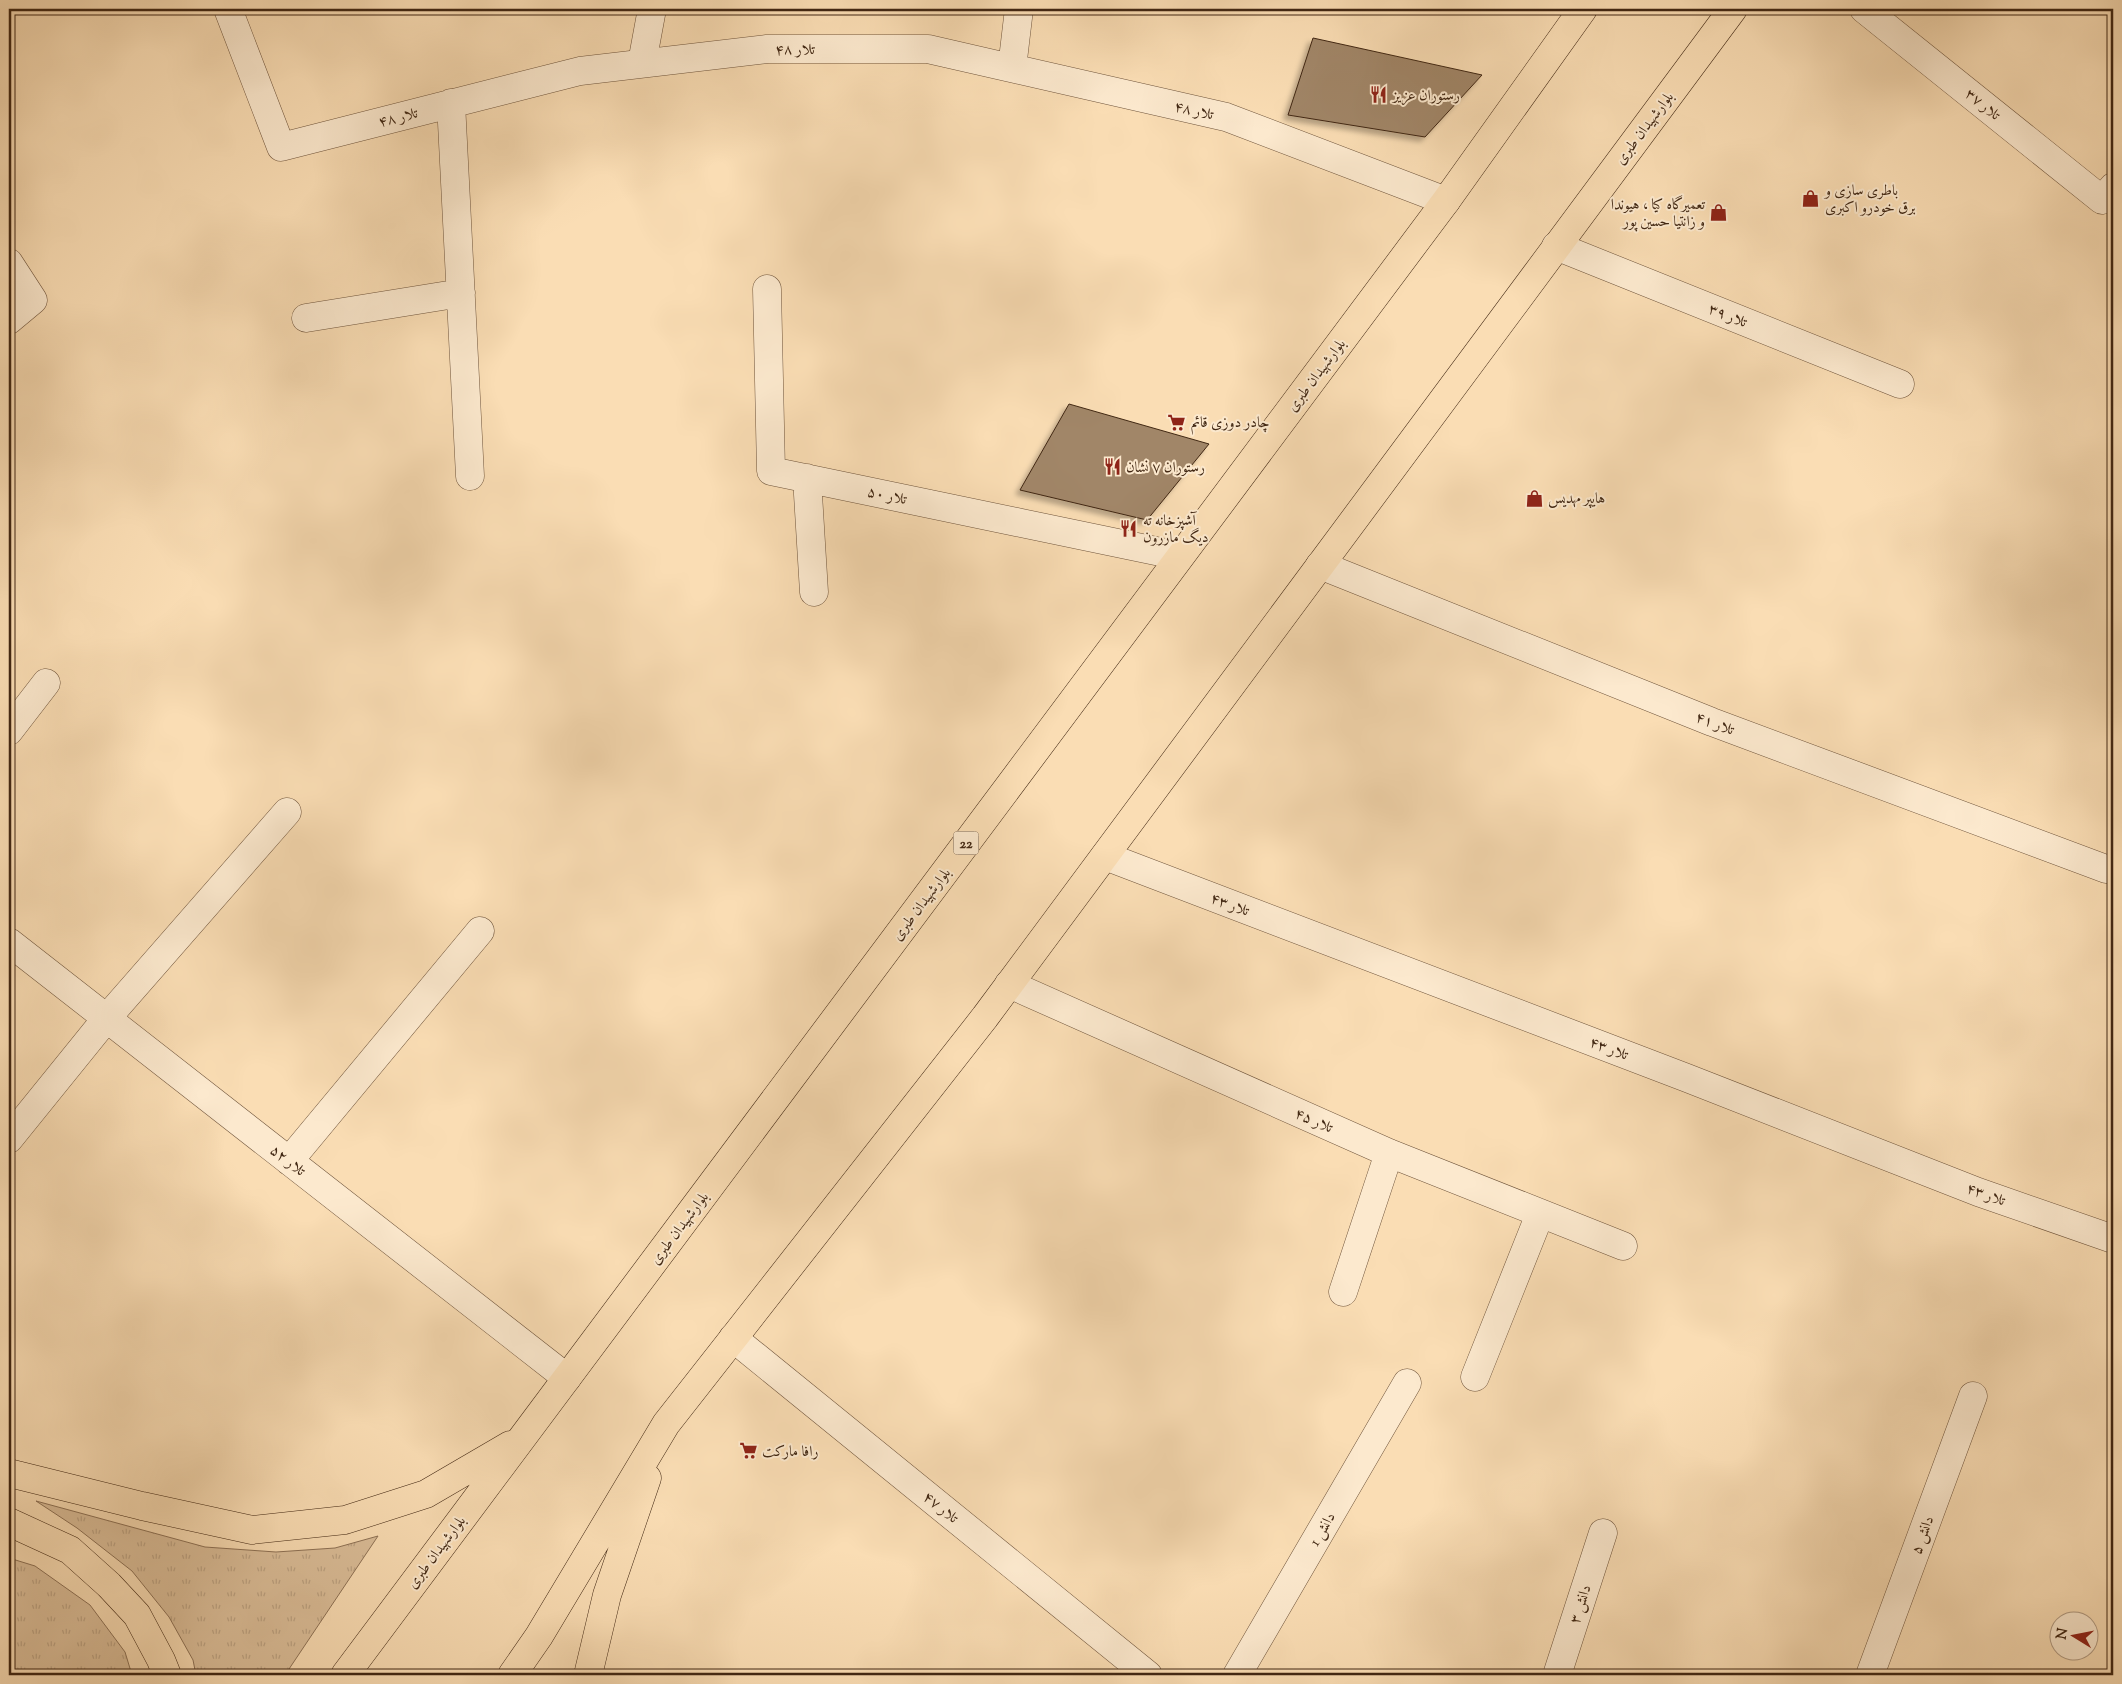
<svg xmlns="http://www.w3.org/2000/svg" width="2122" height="1684" viewBox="0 0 2122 1684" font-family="'Sorts Mill Goudy',Amiri,serif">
<defs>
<pattern id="grass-tufts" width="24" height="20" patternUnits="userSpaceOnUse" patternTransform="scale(1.25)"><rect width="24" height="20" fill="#dbbe99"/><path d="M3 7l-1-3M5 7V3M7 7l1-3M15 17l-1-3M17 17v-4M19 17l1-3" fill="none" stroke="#bda383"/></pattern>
<filter id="shadow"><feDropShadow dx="-4.5" dy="4.5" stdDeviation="2.5" flood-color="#0004"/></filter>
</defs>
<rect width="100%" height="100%" fill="#faddb4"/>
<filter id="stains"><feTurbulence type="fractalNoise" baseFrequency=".004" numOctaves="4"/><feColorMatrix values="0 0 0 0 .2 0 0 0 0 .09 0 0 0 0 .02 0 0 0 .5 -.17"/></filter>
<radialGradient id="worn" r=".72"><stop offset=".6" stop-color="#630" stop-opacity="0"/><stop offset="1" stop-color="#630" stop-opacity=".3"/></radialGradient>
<!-- grass -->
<path fill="url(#grass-tufts)" stroke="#8e7256" d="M36,1501L205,1547L276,1552L335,1548L378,1536L285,1675H196L193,1660L169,1617L132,1571L77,1528Z
M9,1558L35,1566L90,1605L125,1652L132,1675H9Z"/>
<!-- building -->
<path fill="#a18667" stroke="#412713" filter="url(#shadow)" d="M1313,38L1482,75L1425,137L1288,115Z
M1069,404L1209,444L1147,520L1020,490Z"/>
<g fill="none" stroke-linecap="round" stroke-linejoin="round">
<defs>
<path id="minor" d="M228,9L281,147L580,71L767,49H928L1226,117L1446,201
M1864,9L2102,200L2113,187
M642,63L652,9
M1012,68L1019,9
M451,103L470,476
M1556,246L1900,384
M9,263L33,300L9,320
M767,289L771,471L1180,556
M306,318L461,293
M807,478L814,592
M1320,565L1712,722L2106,869L2113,870
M9,731L46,683
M1105,856L1687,1078L1978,1192L2113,1239
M9,942L567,1378
M1009,984L1389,1153L1623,1246
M9,1139L106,1019L287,812
M289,1161L480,931
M1343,1292L1389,1153
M733,1338L1148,1675
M1475,1377L1540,1214
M1237,1675L1407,1383
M1557,1675L1603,1533
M1870,1675L1973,1396"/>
<path id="highway" d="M9,1473L142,1506L252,1530L345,1520L426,1494L510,1445
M9,1522L70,1550L109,1585L137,1615L161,1660L167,1675
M345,1675L1446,201L1583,9
M512,1675L539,1636L666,1424L985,1017L1733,9
M588,1675L607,1595L647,1478"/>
</defs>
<!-- minor casing -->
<use href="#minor" stroke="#6f543b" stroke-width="29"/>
<!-- highway casing -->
<use href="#highway" stroke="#412713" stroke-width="29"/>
<!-- minor -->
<use href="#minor" stroke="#fce9ce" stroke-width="28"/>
<!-- highway -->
<use href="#highway" stroke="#faddb4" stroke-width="28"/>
</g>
<!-- icons -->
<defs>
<symbol id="restaurant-bare" viewBox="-9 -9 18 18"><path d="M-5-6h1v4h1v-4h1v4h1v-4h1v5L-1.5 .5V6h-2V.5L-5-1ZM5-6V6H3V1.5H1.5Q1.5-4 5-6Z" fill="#8f2418" stroke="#fce9ce" stroke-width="2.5" paint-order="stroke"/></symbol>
<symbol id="shop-bare" viewBox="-9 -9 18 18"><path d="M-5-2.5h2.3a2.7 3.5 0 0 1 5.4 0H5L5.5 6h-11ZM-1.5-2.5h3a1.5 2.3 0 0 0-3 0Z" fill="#8f2418" stroke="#fce9ce" stroke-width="2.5" paint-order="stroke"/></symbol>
<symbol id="supermarket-bare" viewBox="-9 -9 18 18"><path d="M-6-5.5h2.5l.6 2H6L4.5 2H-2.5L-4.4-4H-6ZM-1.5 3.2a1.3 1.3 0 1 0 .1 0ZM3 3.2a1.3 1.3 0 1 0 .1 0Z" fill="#8f2418" stroke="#fce9ce" stroke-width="2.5" paint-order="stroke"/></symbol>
</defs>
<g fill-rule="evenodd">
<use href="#restaurant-bare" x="1366" y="82" width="25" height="25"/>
<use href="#shop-bare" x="1798" y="186" width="25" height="25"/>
<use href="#shop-bare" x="1706" y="200" width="25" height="25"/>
<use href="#supermarket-bare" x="1164" y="410" width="25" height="25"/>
<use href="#restaurant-bare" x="1100" y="454" width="25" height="25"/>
<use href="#shop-bare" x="1522" y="486" width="25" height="25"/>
<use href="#restaurant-bare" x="1116" y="516" width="25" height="25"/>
<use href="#supermarket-bare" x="736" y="1438" width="25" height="25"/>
</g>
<g text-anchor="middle" stroke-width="4" stroke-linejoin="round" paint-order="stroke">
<!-- shield labels -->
<rect fill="#fce9ce" stroke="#79614b" stroke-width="1" x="953.5" y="831.5" width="25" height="23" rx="4"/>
<g font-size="14" font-weight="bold" fill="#412713">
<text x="966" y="848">22</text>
</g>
<!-- street labels -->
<g font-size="15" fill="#412713" stroke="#fce9ce">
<text x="795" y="54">تلار ۴۸</text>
<text transform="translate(1983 104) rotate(39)" y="5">تلار ۳۷</text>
<text transform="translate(1194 110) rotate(13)" y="5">تلار ۴۸</text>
<text transform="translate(398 117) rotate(-14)" y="5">تلار ۴۸</text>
<text transform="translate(1644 128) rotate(-53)" y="5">بلوارشهیدان طبری</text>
<text transform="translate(1728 315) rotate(22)" y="5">تلار ۳۹</text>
<text transform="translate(1316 375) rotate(-53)" y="5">بلوارشهیدان طبری</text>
<text transform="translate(887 495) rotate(12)" y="5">تلار ۵۰</text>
<text transform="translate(1715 723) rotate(21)" y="5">تلار ۴۱</text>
<text transform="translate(921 904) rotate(-53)" y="5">بلوارشهیدان طبری</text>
<text transform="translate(1230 904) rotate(21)" y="5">تلار ۴۳</text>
<text transform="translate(1609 1048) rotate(21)" y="5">تلار ۴۳</text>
<text transform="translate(1314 1120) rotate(24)" y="5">تلار ۴۵</text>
<text transform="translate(288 1160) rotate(38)" y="5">تلار ۵۲</text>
<text transform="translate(1986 1194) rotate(20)" y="5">تلار ۴۳</text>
<text transform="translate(679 1228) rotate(-53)" y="5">بلوارشهیدان طبری</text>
<text transform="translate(941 1507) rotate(39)" y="5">تلار ۴۷</text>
<text transform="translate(1322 1529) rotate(-60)" y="5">دانش 1</text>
<text transform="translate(1922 1535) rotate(-70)" y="5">دانش ۵</text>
<text transform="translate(436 1552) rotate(-53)" y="5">بلوارشهیدان طبری</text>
<text transform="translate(1580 1604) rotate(-72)" y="5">دانش ۳</text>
</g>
<!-- poi labels -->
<g font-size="15" fill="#412713" stroke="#fce9ce" text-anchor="start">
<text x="1393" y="100">رستوران عزیز</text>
<text x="1825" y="195">باطری سازی و<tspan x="1825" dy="17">برق خودرو اکبری</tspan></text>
<text x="1705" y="209" text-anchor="end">تعمیرگاه کیا ، هیوندا<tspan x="1705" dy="17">و زانتیا حسین پور</tspan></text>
<text x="1191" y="427">چادر دوزی قائم</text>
<text x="1126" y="472">رستوران ۷ نشان</text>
<text x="1548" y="503">هایپر مهدیس</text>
<text x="1143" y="525">آشپزخانه ته<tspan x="1143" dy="17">دیگ مازرون</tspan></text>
<text x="762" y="1456">رافا مارکت</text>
</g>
</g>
<!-- margin -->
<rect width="2122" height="1684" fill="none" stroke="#faddb4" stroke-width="30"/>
<rect x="10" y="10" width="2102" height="1664" fill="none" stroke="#412713" stroke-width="2.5"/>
<rect x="15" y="15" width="2092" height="1654" fill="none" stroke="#412713"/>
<!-- north arrow -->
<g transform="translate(2074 1636) rotate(280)"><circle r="24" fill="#fce9ce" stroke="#b19b83"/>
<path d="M0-4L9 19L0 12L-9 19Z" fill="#8f2418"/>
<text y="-8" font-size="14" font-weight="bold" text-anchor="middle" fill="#412713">N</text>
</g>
<rect width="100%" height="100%" filter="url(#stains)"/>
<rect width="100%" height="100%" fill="url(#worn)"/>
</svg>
